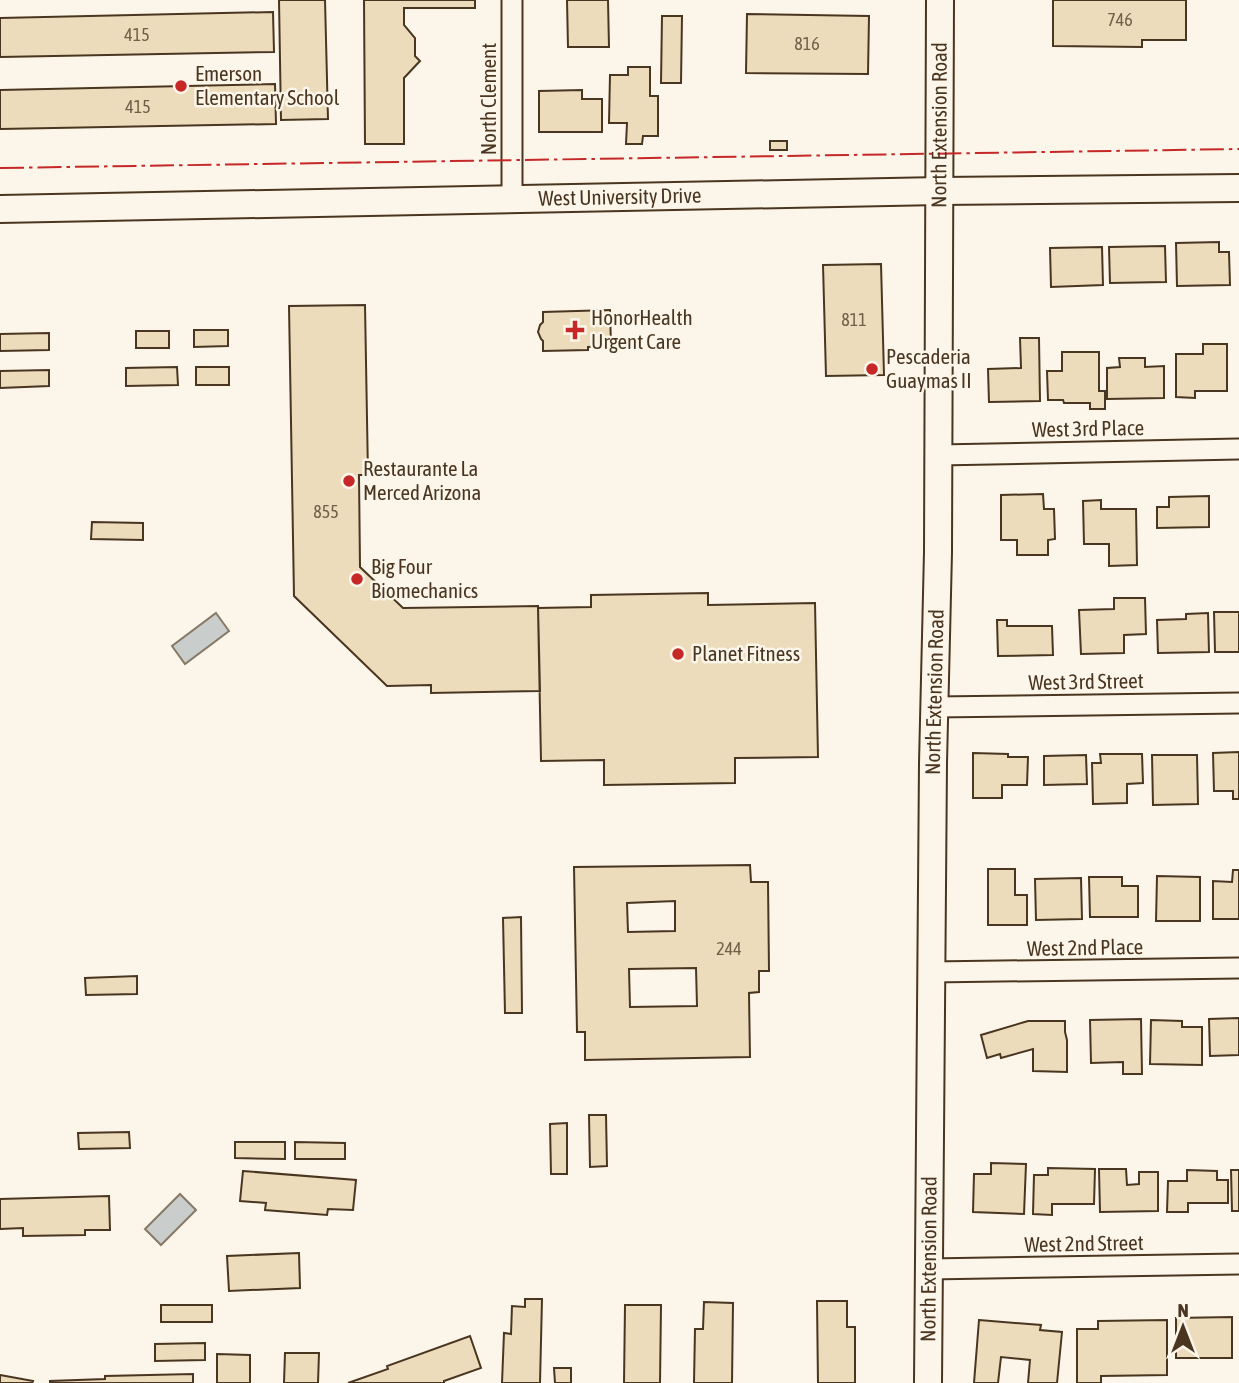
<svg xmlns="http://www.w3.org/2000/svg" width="1239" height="1383" viewBox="0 0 1239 1383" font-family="'Asap Condensed',sans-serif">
<rect width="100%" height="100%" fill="#fbf6e9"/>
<!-- water -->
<path fill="#c9cecd" stroke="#887966" stroke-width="2" d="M216,613L229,631L185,664L172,646Z
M180,1194L196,1210L161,1245L145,1229Z"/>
<!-- building -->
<path fill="#ecdcbc" stroke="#4a3520" stroke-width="2" fill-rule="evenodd" d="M279,0H325L328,119L281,120Z
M364,0H475V8H404V25L415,38V56L420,61L404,78V144H365Z
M567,0H608L609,47H568Z
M1053,0H1186V40H1142V47L1053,46Z
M273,12L274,52L0,57V18Z
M747,14L869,16L868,74L746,73Z
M662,16H682L681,83H661Z
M628,67H650V96H658V136H643L642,144H626L627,123H609L610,75H628Z
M275,84L276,124L0,129V90Z
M582,90V99H602V132H539V91Z
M770,141H787V150H770Z
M1219,242V252H1229L1230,285L1177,286L1176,243Z
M1165,246L1166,282L1110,283L1109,247Z
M1102,247L1103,285L1051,287L1050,248Z
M881,264L884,375L826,376L823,265Z
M365,305L368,475H359L360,567L403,608L538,606L540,691L431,693V685L387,686L294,596L289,306Z
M610,310L611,346L588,347V350L543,351V341L541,339L538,332L540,325L543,322V312Z
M194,330H228V346L194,347Z
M136,331H169V348H136Z
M49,333V350L0,351V334Z
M1020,338H1039L1040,401L989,402L988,369L1021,368Z
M1203,344H1227V391H1195V398L1176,397V354H1203Z
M1062,352H1099V391H1105V409H1090V403H1064L1063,400H1048L1047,371H1062Z
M1119,358H1145V367L1164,366V398L1107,399V368L1120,367Z
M177,367L178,385L126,386V368Z
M196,367H229V385H196Z
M49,370V386L0,388V371Z
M1043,494L1044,509H1054L1055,539L1048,540V555H1017V540H1001V495Z
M1209,496V527L1157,528V507H1169V497Z
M1101,500V509H1136L1137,565L1109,566V544H1084L1083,501Z
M92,522L143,523V540L91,539Z
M708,593V605L815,603L818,757L735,758V783L604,785V760L541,761L538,608L591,607V595Z
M1114,598H1145L1146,634L1124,635V653L1081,654L1079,610L1114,609Z
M1214,612H1239V652H1215Z
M1208,613L1209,652L1158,653L1157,620L1186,619V614Z
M997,620H1007V626H1052L1053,655L998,656Z
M1239,752V799H1233V791H1214L1213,753Z
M973,753L1008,754V757H1028L1027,785H1002V798H973Z
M1100,754H1142L1143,783L1127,784V803L1093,804L1092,763H1101Z
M1086,755L1087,784L1044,785V756Z
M1152,755H1197L1198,804L1153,805Z
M750,865L751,882H768L769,971H759V992L749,993L750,1057L585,1060V1032H577L574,867ZM675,901V931L628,932L627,903ZM696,968L697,1006L630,1007L629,969Z
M988,869H1015V895H1027V925H988Z
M1233,870H1239V919H1213V881L1232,882Z
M1157,876L1200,877V921H1156Z
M1089,877H1122V886H1138V917H1090Z
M1081,878L1082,919L1036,920L1035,879Z
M521,917L522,1013H505L503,918Z
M137,976V994L86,995L85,978Z
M1239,1018V1055L1210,1056L1209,1019Z
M1141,1019L1142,1074H1123V1062L1091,1063L1090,1020Z
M1151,1020L1182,1021V1027H1202V1065L1150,1064Z
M1028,1021H1065V1032L1067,1040V1072L1033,1071V1049L1001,1058L1000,1054L987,1058L981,1035Z
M589,1115H606L607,1166L590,1167Z
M567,1123V1174H551L550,1124Z
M129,1132L130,1148L79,1149L78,1133Z
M235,1142H285V1159L235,1158Z
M295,1142L345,1143V1159H295Z
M991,1163L1026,1164L1024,1214L973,1212L974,1174H991Z
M1048,1168L1095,1169L1094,1204H1052V1215L1033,1214L1034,1175H1048Z
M1099,1169H1126L1127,1185L1139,1184V1172H1158V1211L1100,1212Z
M1187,1170L1217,1171V1180H1228V1203H1188V1212H1167L1168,1181H1187Z
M1231,1170H1239V1211H1232Z
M243,1171L356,1180L353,1210L328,1209L327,1215L265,1210L266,1203L240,1201Z
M109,1196L110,1230H85V1235L23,1236V1228L0,1229V1199Z
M299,1253L300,1288L229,1291L227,1256Z
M525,1299H542L540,1383H502L504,1333L511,1334L512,1306L525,1307Z
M817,1301H847V1327H855V1383H818Z
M704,1302L733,1303L732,1383H694L695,1329H703Z
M161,1305H212V1322H161Z
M625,1305H661L660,1383H624Z
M1232,1317V1358H1176V1318Z
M979,1320L1041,1325L1040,1330L1062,1332L1057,1383H1028L1030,1360L1001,1357L998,1383H974Z
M1167,1320V1375L1101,1376V1383H1077V1329H1098V1321Z
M470,1336L481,1368L444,1381V1383H348L388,1369L387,1366Z
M205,1343V1360L155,1361V1344Z
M285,1353H319L318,1383H284Z
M217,1354L250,1355V1383H217Z
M554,1368H571V1383H555Z
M193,1374V1383H50V1381L105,1379V1376Z
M0,1375L33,1381L32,1383H0Z"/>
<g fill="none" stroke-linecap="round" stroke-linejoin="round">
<defs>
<path id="street" d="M512,198V0
M938,455L1239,449
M934,707L1239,703
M931,972L1239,968
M929,1269L1239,1264"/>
<g id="secondary">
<path id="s1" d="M0,209L940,191L1239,188"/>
<path id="s2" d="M928,1383L933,763L938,552L940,0"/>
</g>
</defs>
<!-- street casing -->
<use href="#street" stroke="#4a3520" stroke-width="23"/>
<!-- secondary casing -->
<use href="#secondary" stroke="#4a3520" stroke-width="30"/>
<!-- street -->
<use href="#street" stroke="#fbf6e9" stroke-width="19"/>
<!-- secondary -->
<use href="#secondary" stroke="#fbf6e9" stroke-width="26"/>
<!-- power -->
<path stroke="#c62828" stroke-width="2" stroke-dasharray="24 5 3.5 5" stroke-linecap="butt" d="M0,168L1239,149"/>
</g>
<!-- markers -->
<g fill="#c62828" stroke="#fbf6e9" stroke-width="2.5">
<circle cx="181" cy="86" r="7"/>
<path d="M571.5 319.5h7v7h7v7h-7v7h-7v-7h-7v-7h7z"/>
<circle cx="872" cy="369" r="7"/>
<circle cx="349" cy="481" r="7"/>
<circle cx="357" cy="579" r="7"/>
<circle cx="678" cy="654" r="7"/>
</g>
<g text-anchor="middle" stroke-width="5" stroke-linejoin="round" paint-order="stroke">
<!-- number labels -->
<g font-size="18" fill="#725f47">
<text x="1120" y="26">746</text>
<text x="137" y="41">415</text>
<text x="807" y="50">816</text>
<text x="138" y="113">415</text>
<text x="854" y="326">811</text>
<text x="326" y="518">855</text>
<text x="729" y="955">244</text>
</g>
<!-- poi labels -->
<g font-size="21" fill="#4a3520" stroke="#fbf6e9" text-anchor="start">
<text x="195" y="81">Emerson<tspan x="195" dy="24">Elementary School</tspan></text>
<text x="591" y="325">HonorHealth<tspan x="591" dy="24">Urgent Care</tspan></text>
<text x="886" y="364">Pescaderia<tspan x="886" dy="24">Guaymas II</tspan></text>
<text x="363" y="476">Restaurante La<tspan x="363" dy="24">Merced Arizona</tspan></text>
<text x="371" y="574">Big Four<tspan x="371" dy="24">Biomechanics</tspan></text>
<text x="692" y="661">Planet Fitness</text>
</g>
<!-- street labels -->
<g font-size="21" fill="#4a3520" stroke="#fbf6e9">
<text transform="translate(489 99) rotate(-90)" y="7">North Clement</text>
<text dy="7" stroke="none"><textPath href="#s2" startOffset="1258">North Extension Road</textPath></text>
<text dy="7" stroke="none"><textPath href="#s1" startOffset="620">West University Drive</textPath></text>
<text transform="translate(1088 429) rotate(-1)" y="7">West 3rd Place</text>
<text transform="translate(1086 682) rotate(-1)" y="7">West 3rd Street</text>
<text dy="7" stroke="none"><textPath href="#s2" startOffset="691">North Extension Road</textPath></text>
<text transform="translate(1085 948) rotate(-1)" y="7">West 2nd Place</text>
<text transform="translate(1084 1244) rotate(-1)" y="7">West 2nd Street</text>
<text dy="7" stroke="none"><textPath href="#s2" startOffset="124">North Extension Road</textPath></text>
</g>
</g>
<!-- north arrow -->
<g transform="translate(1183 1327)" stroke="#fbf6e9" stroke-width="5" paint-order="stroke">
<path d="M0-5L12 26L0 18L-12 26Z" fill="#4a3520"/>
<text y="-10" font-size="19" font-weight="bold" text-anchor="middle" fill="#4a3520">N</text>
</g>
</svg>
